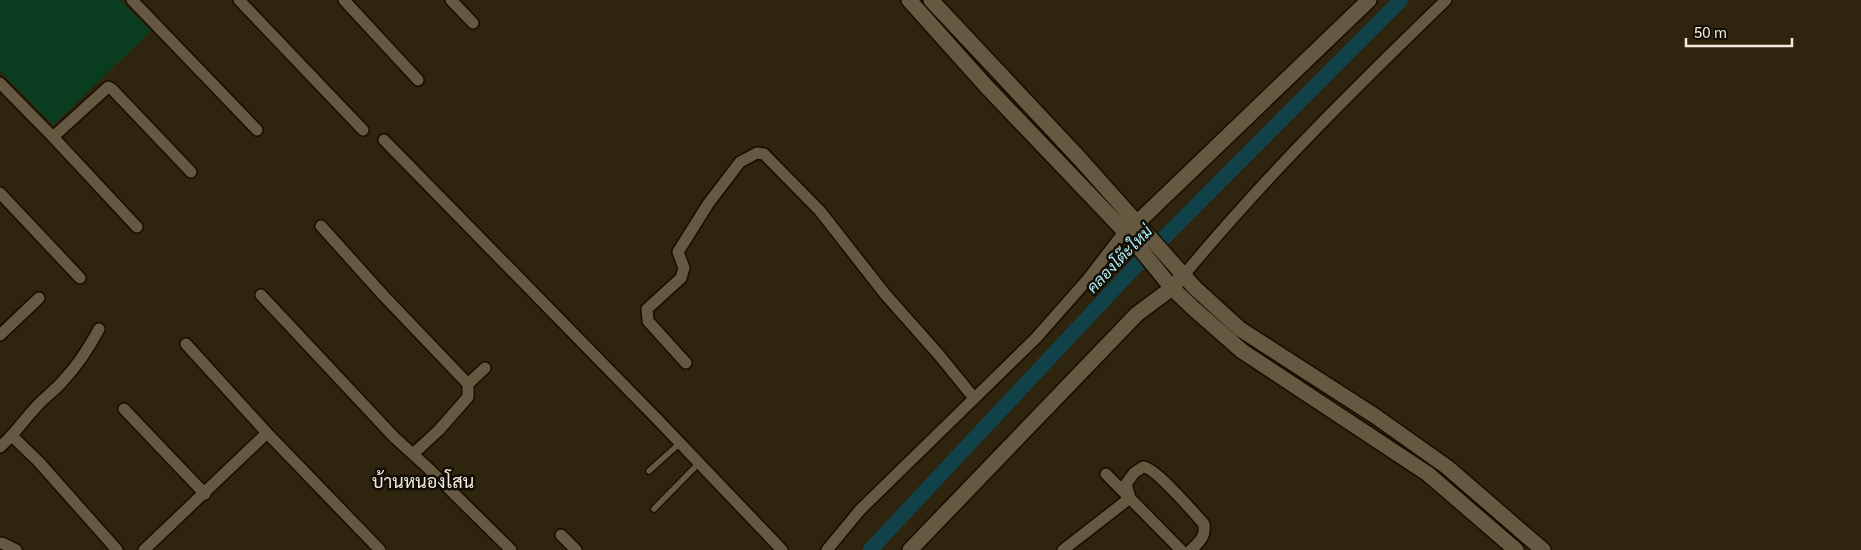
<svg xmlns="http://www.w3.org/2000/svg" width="1861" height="550" viewBox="0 0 1861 550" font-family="Georgia,Sarabun,serif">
<rect width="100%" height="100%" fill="#2f240e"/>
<!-- green -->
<path fill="#0a3d20" d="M2,0H120L151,31L53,125L0,71V2Z"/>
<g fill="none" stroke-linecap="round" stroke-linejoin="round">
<!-- canal -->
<path stroke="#114249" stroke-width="15" d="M870,550L1131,271L1401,0"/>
<defs>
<path id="lane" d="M649,471L680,443
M654,509L699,463"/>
<path id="street" d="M132,0L257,130
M239,0L363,130
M344,0L418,80
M451,0L473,23
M0,83L53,137L137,227
M53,137L108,87L112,89L191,172
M384,140L659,421L782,550
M0,193L80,278
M321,226L383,295L468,384V397L439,430L413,454
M1184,275C1264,178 1355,88 1446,0
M261,295L394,437L428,468L511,550
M0,335L39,298
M186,344L267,433L380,550
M686,363L648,321L647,309L681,278L684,268L678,252L708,204L740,162L757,153L764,154L820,211L885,294L939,355L974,398
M468,384L485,368
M124,409L205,494
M12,436L38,461L117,550
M0,447C14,435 24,420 36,407C44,398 54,391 62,382C77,366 89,348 99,329
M1106,474L1181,550
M1130,498L1126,484L1134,473L1143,467C1155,467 1194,513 1204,524C1206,537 1199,542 1191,550
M561,535L576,550
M2,543L16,550
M144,550L267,433
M827,550L860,510L1036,338L1088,279L1124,232
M1063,550L1130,498"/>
<path id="secondary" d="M909,0L986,86L1132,239L1172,288L1193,308L1242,351L1428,474L1516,550
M931,0L1080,159L1195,288L1240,329L1375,416L1447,467L1543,550
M1129,228L1137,223L1369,0
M910,550L1137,314L1172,288L1177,282"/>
</defs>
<!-- lane casing -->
<use href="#lane" stroke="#170d00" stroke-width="8"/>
<!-- street casing -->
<use href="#street" stroke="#170d00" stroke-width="14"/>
<!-- secondary casing -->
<use href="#secondary" stroke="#170d00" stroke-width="18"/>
<!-- lane -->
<use href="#lane" stroke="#665941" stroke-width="5.5"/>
<!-- street -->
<use href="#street" stroke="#665941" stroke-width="11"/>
<!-- secondary -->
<use href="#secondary" stroke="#665941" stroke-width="15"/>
</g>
<g text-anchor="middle" stroke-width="5" stroke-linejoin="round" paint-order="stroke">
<!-- water labels -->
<g font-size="16" font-style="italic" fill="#adebf6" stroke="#130e05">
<text transform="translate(1119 259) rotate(-46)" y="6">คลองโต๊ะใหม่</text>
</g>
<!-- quarter labels -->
<g font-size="18" fill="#f1eadc" stroke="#130e05">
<text x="423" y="488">บ้านหนองโสน</text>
</g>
</g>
<!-- scale -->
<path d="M1686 38v8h106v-8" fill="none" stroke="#f1eadc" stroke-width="2.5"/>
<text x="1694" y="38" font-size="15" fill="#f1eadc" stroke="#130e05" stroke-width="4" paint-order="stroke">50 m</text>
</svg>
